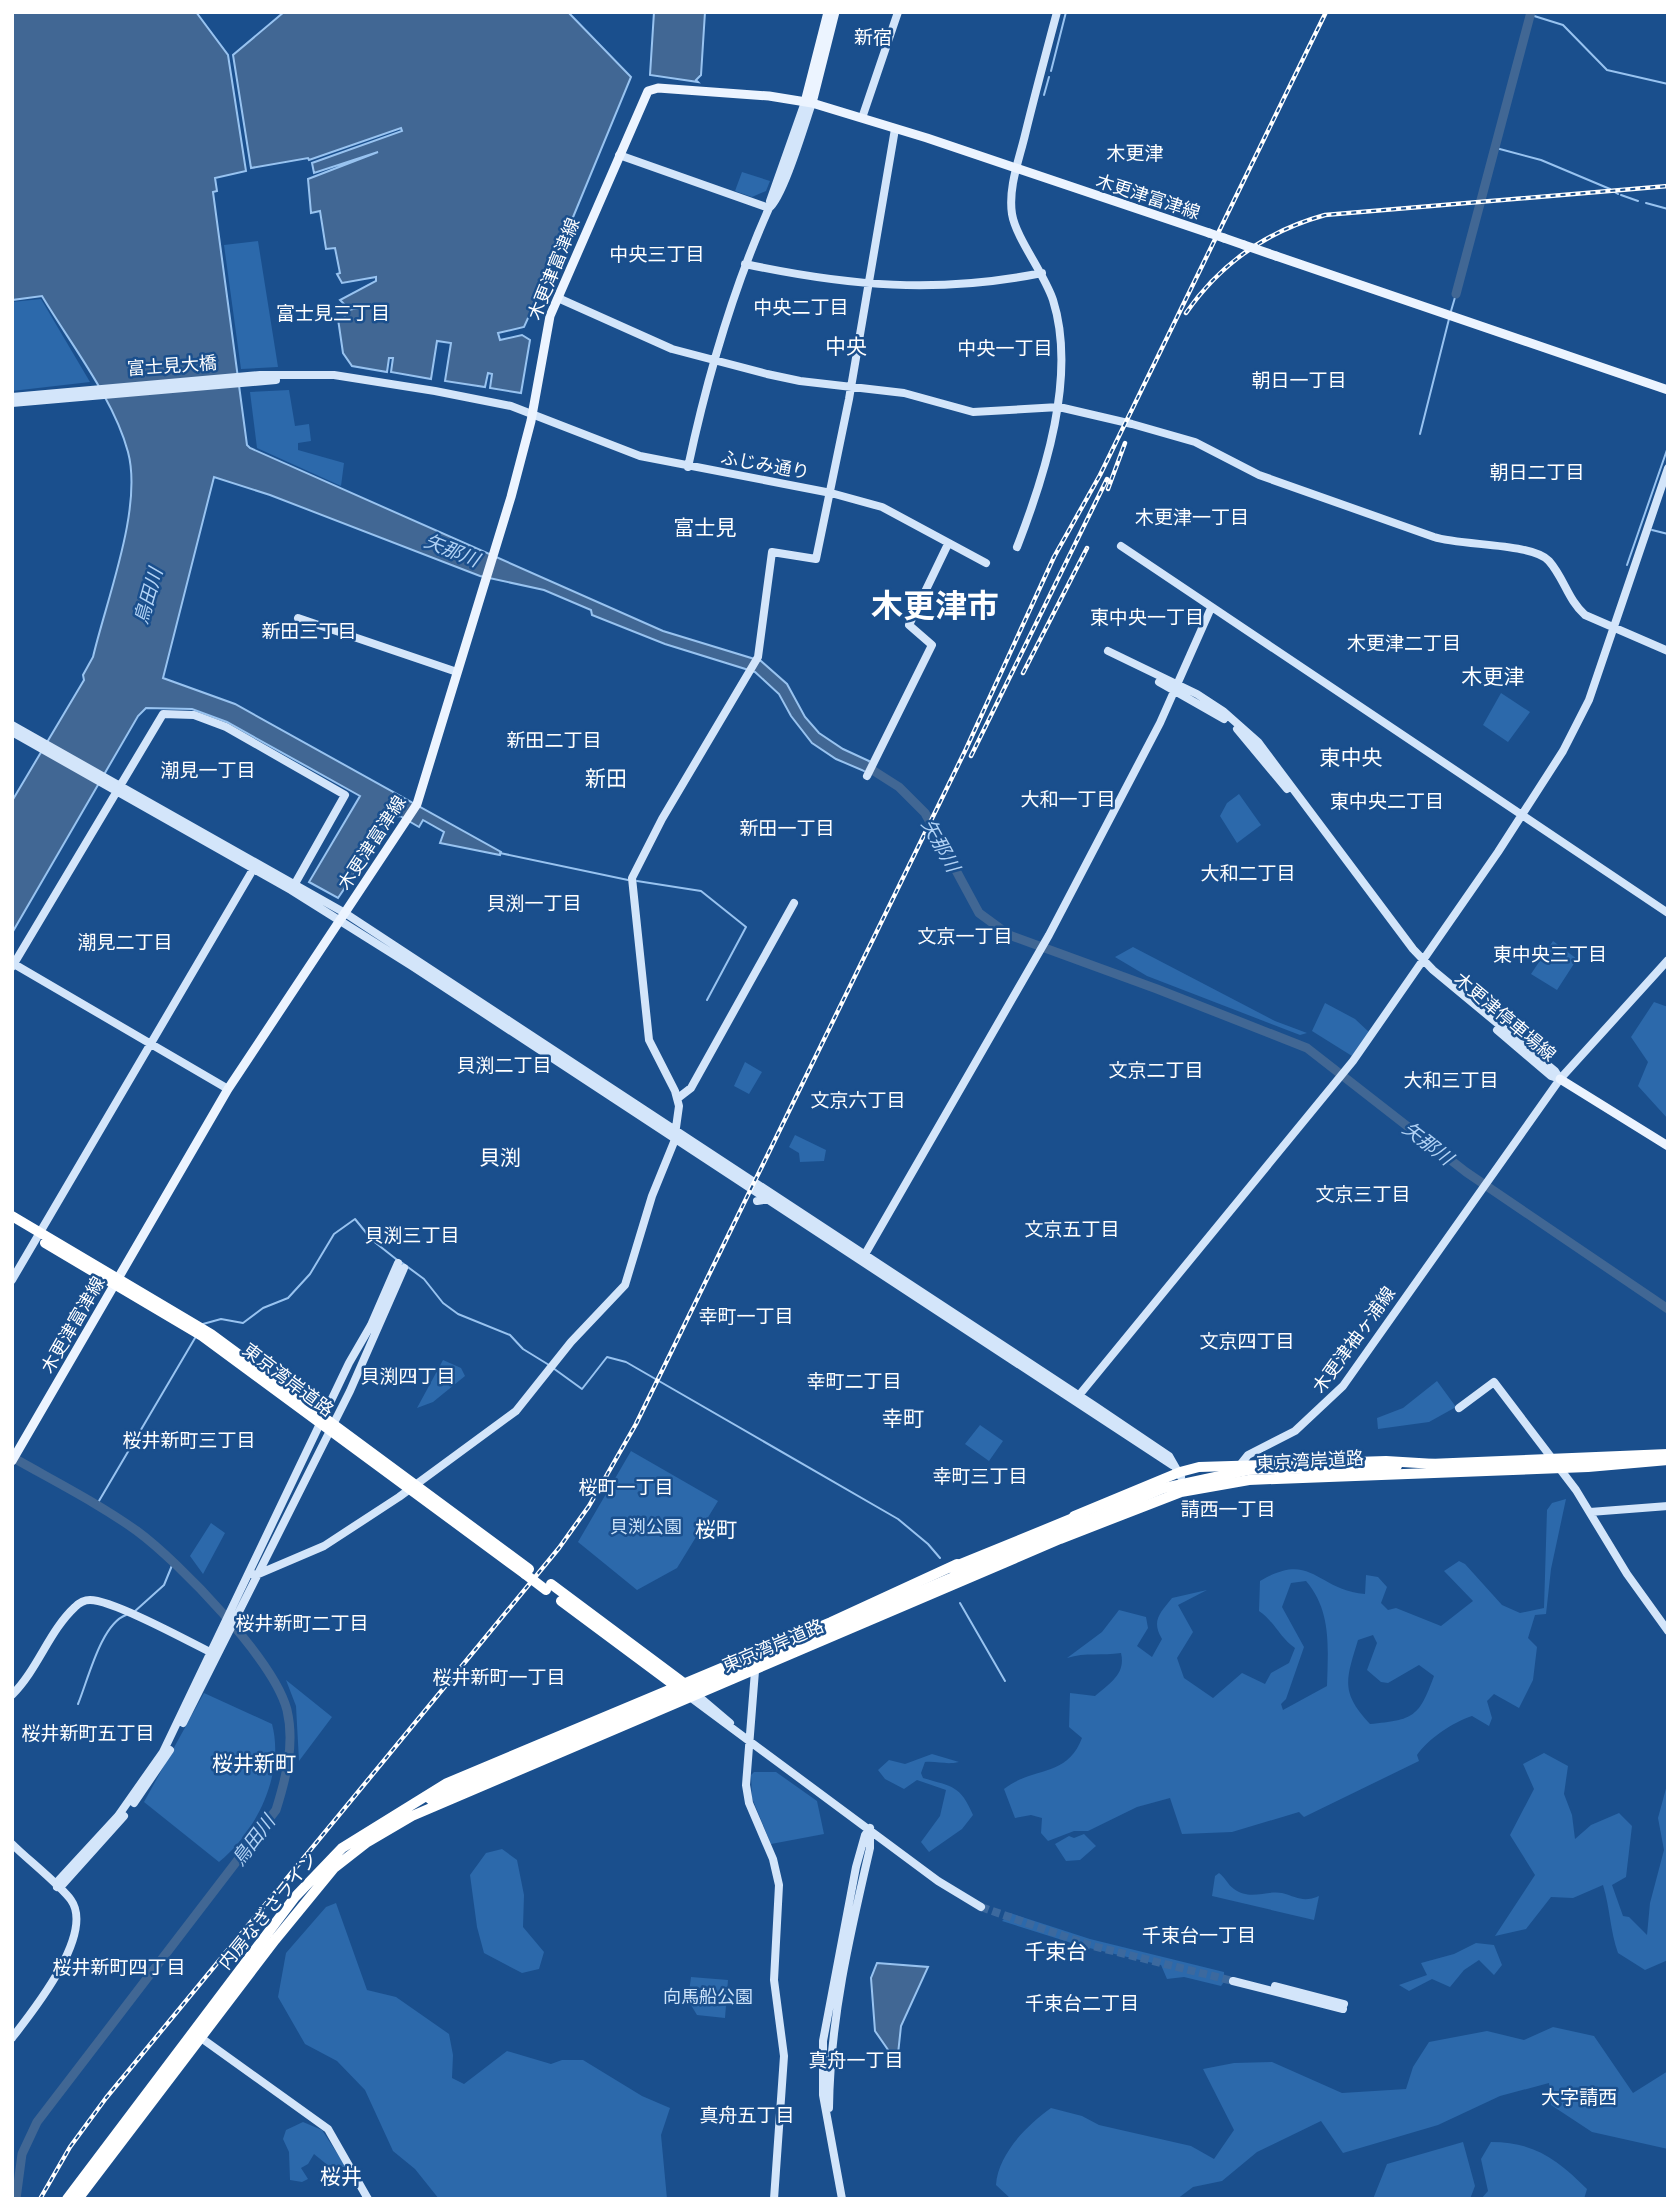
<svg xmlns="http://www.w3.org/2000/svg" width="1680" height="2211" viewBox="0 0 1680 2211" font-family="Figtree,'Noto Sans JP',sans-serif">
<rect width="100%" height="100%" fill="#1a4f8d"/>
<!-- green -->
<path fill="#2c69ab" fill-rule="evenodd" d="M742,172L770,181L766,191L752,197L735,191Z
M258,241L278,367L241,369L224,245Z
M41,299L90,382L12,391V302Z
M289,390L295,426L309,424L311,441L298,443V450L344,463L341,486L257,448L250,392Z
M1501,693L1530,712L1508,742L1483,725Z
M1239,794L1261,825L1237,843L1220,816L1227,803Z
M1553,941L1577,959L1557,990L1531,974Z
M1133,947L1275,1021L1307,1033L1300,1035L1147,976L1115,957Z
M1654,1002L1668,1007V1119L1638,1086L1648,1062L1631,1037Z
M1325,1003L1355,1019L1370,1033L1352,1056L1312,1031Z
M745,1062L762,1072L749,1094L734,1086Z
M795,1135L826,1150L824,1161L800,1162L799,1153L789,1147Z
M443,1360L461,1368L465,1376L433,1402L417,1408Z
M1437,1381L1456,1407L1429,1422L1378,1429L1377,1418L1403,1408Z
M980,1425L1003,1441L989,1461L965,1444Z
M631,1451L718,1501L677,1568L637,1590L578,1542Z
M1566,1499L1551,1569L1546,1614L1535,1615L1528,1638L1537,1647L1533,1680L1519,1708L1494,1694L1487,1701L1492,1718L1489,1726L1472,1716C1453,1722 1428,1739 1417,1755L1419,1761L1304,1817L1299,1812L1232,1832L1182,1834L1170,1798L1137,1807L1088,1831H1074L1048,1841L1041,1833L1042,1818L1031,1815L1015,1818L1004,1789C1033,1766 1067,1778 1082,1738L1069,1727L1070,1693L1095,1696C1110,1683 1126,1674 1121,1653C1102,1656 1086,1652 1067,1658L1102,1632L1119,1610L1146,1617L1148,1628L1137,1646L1152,1657L1162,1639C1151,1621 1160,1613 1172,1598L1207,1590L1178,1605L1193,1632L1177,1658L1184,1678L1213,1698L1242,1673L1265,1684L1271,1673L1289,1663L1295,1648C1280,1638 1275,1622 1259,1611L1260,1581C1312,1550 1315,1589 1365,1594L1366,1575L1378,1577L1387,1587L1381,1603L1388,1610L1396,1608L1441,1626L1473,1601L1444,1571L1459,1561L1465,1564L1502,1605L1520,1613L1544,1608L1547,1510L1552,1503ZM1306,1581C1332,1611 1328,1649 1327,1686L1283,1710L1281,1704L1286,1699L1304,1647L1282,1607L1291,1583ZM1373,1635L1377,1643L1367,1670L1381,1682L1388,1683L1419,1665L1434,1676C1419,1717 1414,1720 1370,1724C1340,1692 1346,1680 1358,1640Z
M211,1523L225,1533L203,1574L190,1556Z
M286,1680L332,1717L299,1761L296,1706Z
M204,1693L272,1724C285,1773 257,1831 219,1862L144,1802Z
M1544,1753L1568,1766L1564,1794L1572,1815L1575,1839L1591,1825L1619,1813L1632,1826L1626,1877L1612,1885L1623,1916L1629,1917L1647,1935L1650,1903L1664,1850L1658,1818L1668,1781V1960L1645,1970L1618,1953C1610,1930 1610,1908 1603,1885L1573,1898L1551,1897L1526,1929L1495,1936L1535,1875L1510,1835L1534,1789L1523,1764Z
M932,1754L959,1762C946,1765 938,1761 925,1762L921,1773L923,1778C953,1787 960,1785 973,1815L962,1829L929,1852L921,1842L940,1816L946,1790L917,1780L904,1789L885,1779L878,1770L889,1760L905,1764Z
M754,1772H776L817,1801L824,1834L771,1844L752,1798L751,1775Z
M1084,1834L1096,1846L1080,1860L1066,1861L1055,1844L1069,1836L1074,1838Z
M502,1849L517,1860L524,1895L523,1927L544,1952L539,1969L522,1973L484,1953L477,1927L470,1875L486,1853Z
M1219,1873C1225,1877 1228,1885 1234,1889C1250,1901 1267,1890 1282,1893C1297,1897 1303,1903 1319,1896L1314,1920L1212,1896L1215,1876Z
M336,1903L367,1990L396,1997L449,2034L453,2055L452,2078L464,2084L507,2051L551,2064L562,2060H583L642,2096L670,2108L661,2135L667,2199H439L415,2169L393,2151L365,2090L337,2061L305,2044L278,1997L286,1953L326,1907Z
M1010,1913L1090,1939L1224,1972V1982L1221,1986L1184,1977L1167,1979L1161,1965L1081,1946L1002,1921Z
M1476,1943L1494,1945L1502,1965L1494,1975L1479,1960L1464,1970L1450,1987L1432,1979L1409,1991L1399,1985L1427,1975L1421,1963L1454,1954Z
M691,1977L728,1980L725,2018L697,2015L688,2000Z
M1553,2027L1594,2036L1633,2093L1668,2071V2149L1592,2132L1551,2105L1549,2083L1500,2096L1438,2125L1343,2153L1321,2121L1257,2152L1222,2181L1193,2187L1177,2199H1011L996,2185C998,2154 1027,2125 1051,2108L1082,2116L1099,2125L1191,2146L1214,2159L1234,2130L1203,2069L1234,2063L1272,2062L1342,2093L1406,2089L1413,2067L1429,2042L1487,2031L1524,2040Z
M303,2122L322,2130L346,2167H330L314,2154L308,2164L301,2168L308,2179L302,2182L290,2180L289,2152L283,2139L286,2130Z
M1463,2142L1475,2186L1470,2199H1373L1387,2164Z
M1491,2142C1534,2142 1557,2159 1587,2189L1584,2199H1481L1488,2191L1481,2159Z"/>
<!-- water -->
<path fill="#416794" stroke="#98c3f0" stroke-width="2" d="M12,12H196L228,55L246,171L215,178L217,191L213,192L247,445L250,448L663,631L761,661L787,684L805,717L819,733L843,749L869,761L864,771L836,759L812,743L791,716L779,694L755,672L665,644L592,615L591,610L544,590L480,576L270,495L214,477L163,678L235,704L501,852L500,855L440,843L444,832L423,820L419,827L400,816L393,817L338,898L309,882L360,796L227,722L192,709L146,708L138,716L12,933V801L84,680L83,675L93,657C106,601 143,508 128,452C114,399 70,343 42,296L12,300Z
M284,12H568L631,77L564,239L524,327L498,333L500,340L522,335L530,340L521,393L490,388L492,374L488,373L485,387L445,381L451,343L437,341L431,379L391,372L393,358H389L387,372L352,366L343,353L338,319L344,318L348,310L375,305L347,307L340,300L376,281V277L342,283L337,274L340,273L335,248L326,249L320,211L311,213L308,179L378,152L314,173L312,163L402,131L401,128L309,160L308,158L251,168L233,55Z
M654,12H705L701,75L696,80L698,82L650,75Z
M877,1963L928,1967L901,2026L898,2054L893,2057L875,2031L871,1978Z"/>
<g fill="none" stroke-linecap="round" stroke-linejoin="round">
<!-- stream -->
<path stroke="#98c3f0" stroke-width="2" d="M1531,15L1563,25L1607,70L1668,84
M1051,71L1066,12
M1044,95L1049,77
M1496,148L1541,160L1610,189
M1613,191L1618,194
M1621,195L1638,201
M1646,203L1668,209
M1451,311L1456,294
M1420,434L1449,319
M1652,530L1668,534
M1627,565L1668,447
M500,853L628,880
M637,881L701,891L746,927L707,1000
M401,1262L424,1279L443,1303L458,1314L510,1335L523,1349L549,1365
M203,1324L221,1319L243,1323L263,1308L288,1298L310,1274L334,1234L355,1219L372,1240L396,1259
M553,1368L582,1389L607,1357L626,1362L898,1519L928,1544L940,1558
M96,1506L195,1338
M960,1603L1005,1681
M134,1612L164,1585L173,1563
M78,1704C88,1680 101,1624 126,1615"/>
<!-- river -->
<path stroke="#416794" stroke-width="9" d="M1456,294L1531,12
M866,766L899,787L925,813L979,913L1009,935L1157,989L1307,1048L1466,1172L1668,1309
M12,1457C54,1481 98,1503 137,1531C179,1562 274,1660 287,1710C295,1744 286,1778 276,1810L37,2122L22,2154L16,2199"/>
<!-- secondary-tunnel -->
<path stroke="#3c699e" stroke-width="8" stroke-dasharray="8 4" stroke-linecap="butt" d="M981,1907L1089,1945L1233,1981"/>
<!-- secondary -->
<path stroke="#d3e5fa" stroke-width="8" d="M862,118L898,12
M619,155L769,208C732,291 707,378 688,467
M770,201L805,102
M769,208C783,198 805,123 812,103
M745,264C849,286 937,294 1042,273
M558,298L672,349L767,374L800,381L904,393L973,412L1059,407L1132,424L1195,442L1259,475L1434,537C1462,546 1533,543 1549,561C1564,578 1568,600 1585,615L1668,651
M12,397L260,375H334L435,391L511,406L640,456L831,493L882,507L986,563
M12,403L276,380
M1121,546L1668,913
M1017,547C1045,475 1077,376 1053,300C1044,273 1016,238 1012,214C1008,188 1019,160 1025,135C1035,94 1046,53 1057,12
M298,618L457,672
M1108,651L1197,694L1223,711L1258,742L1413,949L1433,970L1555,1071L1560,1079
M1159,682L1224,719
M12,725L345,913L1095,1406L1169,1456L1181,1477
M1237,729L1287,789
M12,732L291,890L412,966L1172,1465
M867,776L932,645L909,625L948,544
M14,964L228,1089
M12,967L163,714L194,715L226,727L345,795L292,889
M1497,1030L1551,1076L1560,1079
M678,1098L691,1088L794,903
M757,1201L770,1199
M864,1256L1049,935L1160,723L1211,608
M12,1280L255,866
M1076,1399L1353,1061L1498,852L1563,751L1589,700L1668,468
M1459,1408L1494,1382L1576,1490L1627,1574L1668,1631
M1236,1470L1248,1455L1295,1431L1343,1386L1560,1079L1668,960
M1590,1512L1668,1506
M250,1573L256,1575L324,1546L399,1497L516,1411L571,1342L625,1285L652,1196L674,1142L679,1106L675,1091L649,1040L632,878L662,819L758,657L772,552L816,559L849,399L895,129
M755,1671L746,1785L749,1803L773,1859L779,1885L774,1980L784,2056L774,2199
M12,1695C38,1669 49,1631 75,1607C79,1603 84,1600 90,1600C113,1600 190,1642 214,1654
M697,1695L730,1723
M690,1697L938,1881L981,1907
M183,1723L350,1391L404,1268
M134,1803L170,1750
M12,1844C27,1859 60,1885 71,1900C95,1934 33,2011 12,2038
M57,1887L59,1880L118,1816L163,1752L349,1363L371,1325L398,1263
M57,1887L63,1884L124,1816
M1233,1981L1343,2009
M1275,1986L1344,2004
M197,2035L328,2129L368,2199
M829,2108C830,2019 850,1934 870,1848V1828
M842,2199L823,2095V2041L856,1867L865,1835L870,1828"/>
<!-- primary -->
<path stroke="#ecf4ff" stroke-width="9" d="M805,102L828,12
M812,103L835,12
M1224,238L1244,245
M1276,256L1668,390
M1560,1079L1668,1146
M12,1461L228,1089L417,804L511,497L531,421L550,316L648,91L658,88L769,96L812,103L927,138L1209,233"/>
<!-- highway -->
<path stroke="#fff" stroke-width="10" d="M12,1216L211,1334L529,1569
M45,1243L202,1336L525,1574
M1429,1464L1668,1454
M1074,1516L1180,1472L1199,1467L1386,1461L1435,1464
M551,1584L685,1684
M561,1601L678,1688
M430,1799L497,1770
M67,2199L295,1897L342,1848L447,1783L831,1622L957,1564
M78,2199L275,1940L334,1868L366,1843L412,1816L1060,1539L1181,1492L1249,1480L1588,1467L1668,1460"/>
<defs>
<path id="rail" d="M1186,313C1220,264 1267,231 1325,215L1668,186
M1108,489L1125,443
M1023,673L1087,548
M971,756L1107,479
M40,2199L70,2147L106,2098L559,1548L589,1506L636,1424L966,749L1054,557L1100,475L1326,12"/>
</defs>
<!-- rail casing -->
<use href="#rail" stroke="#fff" stroke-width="4.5"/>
<!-- rail -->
<use href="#rail" stroke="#1a4f8d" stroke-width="2" stroke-dasharray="5" stroke-linecap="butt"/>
<!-- primary-bridge -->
<path stroke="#ecf4ff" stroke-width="9" d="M1209,233L1224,238
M1244,245L1276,256"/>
<!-- highway-bridge -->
<path stroke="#fff" stroke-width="10" d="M951,1568L1083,1514
M525,1574L546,1590
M497,1770L1164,1488L1248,1470L1397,1466"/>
</g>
<g text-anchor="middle" stroke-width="5" stroke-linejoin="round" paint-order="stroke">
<!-- street labels -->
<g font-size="18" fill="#fff" stroke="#1a4f8d">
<text transform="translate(1148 197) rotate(18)" y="6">木更津富津線</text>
<text transform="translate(554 269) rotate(-68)" y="6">木更津富津線</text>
<text transform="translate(172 366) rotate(-4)" y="6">富士見大橋</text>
<text transform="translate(765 465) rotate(10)" y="6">ふじみ通り</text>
<text transform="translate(372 843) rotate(-57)" y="6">木更津富津線</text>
<text transform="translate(1505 1017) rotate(40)" y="6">木更津停車場線</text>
<text transform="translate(73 1325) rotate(-60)" y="6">木更津富津線</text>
<text transform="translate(1354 1340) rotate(-54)" y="6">木更津袖ヶ浦線</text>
<text transform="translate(288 1380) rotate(37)" y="6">東京湾岸道路</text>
<text transform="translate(1310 1461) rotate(-3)" y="6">東京湾岸道路</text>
<text transform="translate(773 1646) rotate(-23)" y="6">東京湾岸道路</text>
<text transform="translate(268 1911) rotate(-51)" y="6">内房なぎさライン</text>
</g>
<!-- park labels -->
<g font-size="18" fill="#cbe2fa" stroke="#1a4f8d">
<text x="646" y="1533">貝渕公園</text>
<text x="708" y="2003">向馬船公園</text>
</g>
<!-- neighbourhood labels -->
<g font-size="19" fill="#fff" stroke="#1a4f8d">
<text x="873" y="44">新宿</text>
<text x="1135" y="160">木更津</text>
<text x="657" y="261">中央三丁目</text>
<text x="801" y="314">中央二丁目</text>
<text x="333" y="320">富士見三丁目</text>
<text x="1005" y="355">中央一丁目</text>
<text x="1299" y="387">朝日一丁目</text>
<text x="1537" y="479">朝日二丁目</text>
<text x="1192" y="524">木更津一丁目</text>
<text x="1147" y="624">東中央一丁目</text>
<text x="309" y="638">新田三丁目</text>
<text x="1404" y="650">木更津二丁目</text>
<text x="554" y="747">新田二丁目</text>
<text x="208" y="777">潮見一丁目</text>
<text x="1068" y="806">大和一丁目</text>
<text x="1387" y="808">東中央二丁目</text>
<text x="787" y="835">新田一丁目</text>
<text x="1248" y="880">大和二丁目</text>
<text x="534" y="910">貝渕一丁目</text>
<text x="965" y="943">文京一丁目</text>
<text x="125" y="949">潮見二丁目</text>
<text x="1550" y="961">東中央三丁目</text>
<text x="504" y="1072">貝渕二丁目</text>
<text x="1156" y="1077">文京二丁目</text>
<text x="1451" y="1087">大和三丁目</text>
<text x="858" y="1107">文京六丁目</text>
<text x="1363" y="1201">文京三丁目</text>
<text x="1072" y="1236">文京五丁目</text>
<text x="412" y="1242">貝渕三丁目</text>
<text x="746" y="1323">幸町一丁目</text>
<text x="1247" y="1348">文京四丁目</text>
<text x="408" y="1383">貝渕四丁目</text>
<text x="854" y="1388">幸町二丁目</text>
<text x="189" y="1447">桜井新町三丁目</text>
<text x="980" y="1483">幸町三丁目</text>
<text x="626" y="1494">桜町一丁目</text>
<text x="1228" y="1516">請西一丁目</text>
<text x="302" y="1630">桜井新町二丁目</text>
<text x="499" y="1684">桜井新町一丁目</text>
<text x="88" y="1740">桜井新町五丁目</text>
<text x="1199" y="1942">千束台一丁目</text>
<text x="119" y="1974">桜井新町四丁目</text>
<text x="1082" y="2010">千束台二丁目</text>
<text x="856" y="2067">真舟一丁目</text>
<text x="1579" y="2104">大字請西</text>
<text x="747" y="2122">真舟五丁目</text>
</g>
<!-- water labels -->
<g font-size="19" font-style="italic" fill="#b1d2f5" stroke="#1a4f8d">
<text transform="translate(452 550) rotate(22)" y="7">矢那川</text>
<text transform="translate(148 596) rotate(-74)" y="7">鳥田川</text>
<text transform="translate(941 845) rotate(61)" y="7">矢那川</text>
<text transform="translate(1428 1143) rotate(38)" y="7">矢那川</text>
<text transform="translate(253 1840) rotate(-53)" y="7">鳥田川</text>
</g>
<!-- quarter labels -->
<g font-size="21" fill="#fff" stroke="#1a4f8d">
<text x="846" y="354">中央</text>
<text x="705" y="535">富士見</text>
<text x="1493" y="684">木更津</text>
<text x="1351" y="765">東中央</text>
<text x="606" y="786">新田</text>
<text x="500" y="1165">貝渕</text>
<text x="903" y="1426">幸町</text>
<text x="716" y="1537">桜町</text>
<text x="254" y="1771">桜井新町</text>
<text x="1056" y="1959">千束台</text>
<text x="341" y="2184">桜井</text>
</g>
<!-- town labels -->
<g font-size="32" font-weight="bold" fill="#fff" stroke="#1a4f8d">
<text x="935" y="617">木更津市</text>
</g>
</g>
<!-- border -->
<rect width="1680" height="2211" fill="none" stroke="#ffffff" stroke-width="28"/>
</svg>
